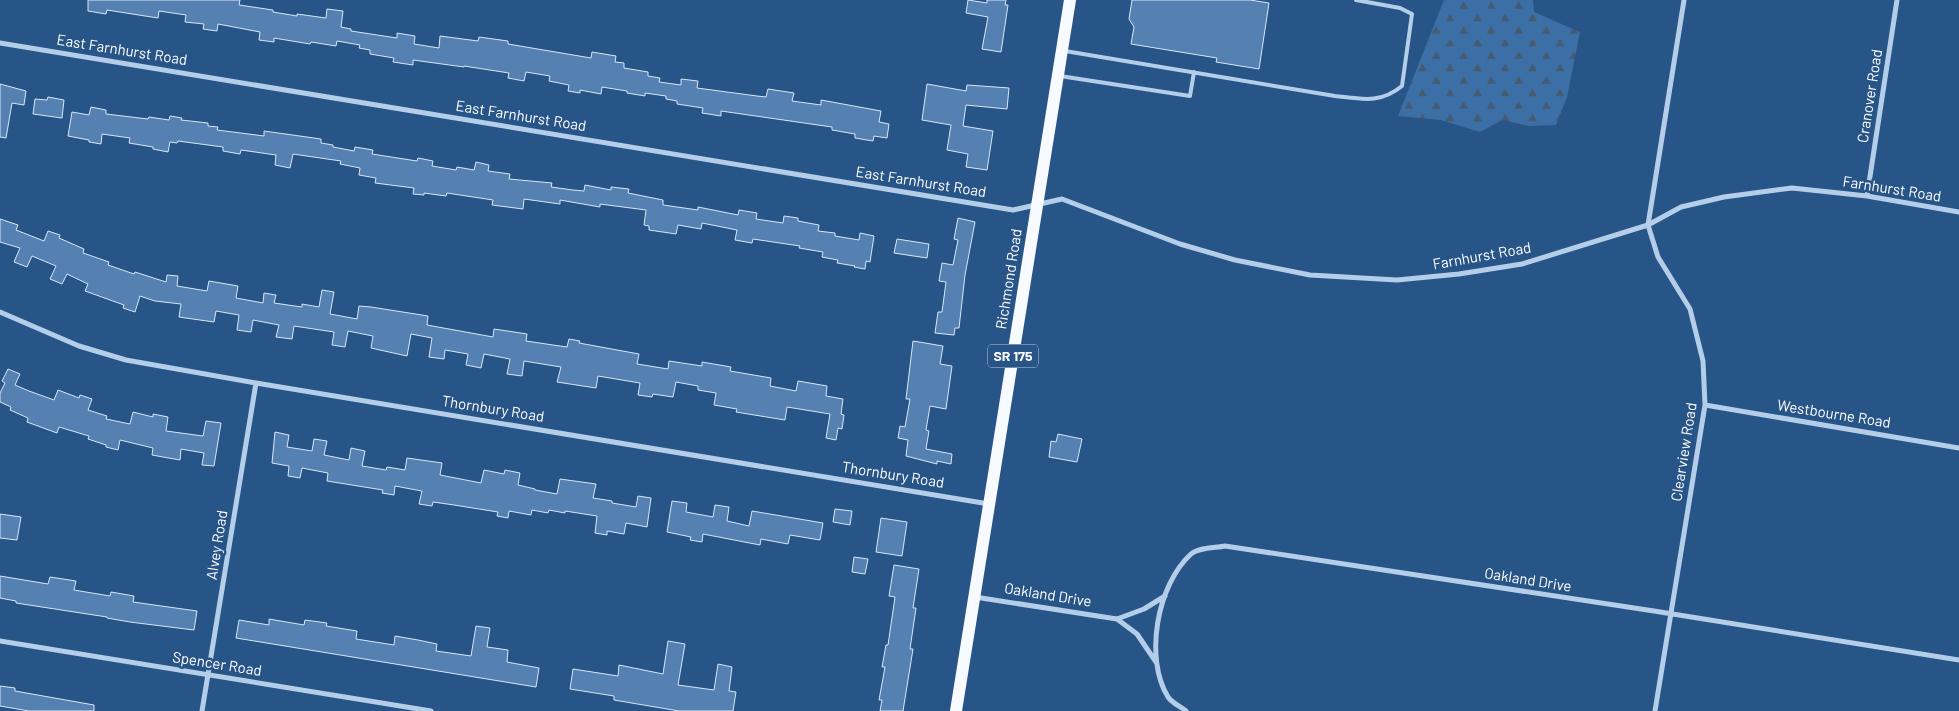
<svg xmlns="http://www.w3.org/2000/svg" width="1959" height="711" viewBox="0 0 1959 711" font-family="Barlow,sans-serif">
<defs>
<pattern id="forest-firs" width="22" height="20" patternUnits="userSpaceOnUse" patternTransform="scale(1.25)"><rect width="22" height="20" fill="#3c6fa5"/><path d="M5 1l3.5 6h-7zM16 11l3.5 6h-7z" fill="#465a70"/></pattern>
</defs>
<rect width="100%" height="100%" fill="#285588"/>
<!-- forest -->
<path fill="url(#forest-firs)" d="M1444,0H1533L1534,12L1580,32L1567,97L1556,125L1529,126L1502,120L1480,132L1441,120L1398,116Z"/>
<!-- building -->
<path fill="#5481b2" stroke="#d8e7f7" d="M88,0H240L239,5L273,10V12L297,16V14L326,18L327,9L343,11L341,27L351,29V31L397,38V33L415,36L414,44L439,48L440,36L478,41L479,37L508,41V44L591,58L592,52L616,56L615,62L624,63V68L648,72V76L660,78L659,82L681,85V79L698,81L697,88L757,96L766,97L768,89L794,93L792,101L821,105V100L881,111L879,122L889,124L887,138L874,136L873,141L855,138V134L832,130V127L721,111V116L702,113L703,108L677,104V101L666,99V96L645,93V96L627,93V91L602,87L601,94L580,90V93L568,91L569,85L549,81L550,76L526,72L524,81L508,78L509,73L464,66V67L413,60V65L393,62L394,58L370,54V50L359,48L360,45L337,41L336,46L311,42L310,44L274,38V42L259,40L260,32L218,24L217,31L203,29L204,24L185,22L186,15L159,11L158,18L107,10L106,14L88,11Z
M968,0L987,3V0H1006L1005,5H1008L1001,52L982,49L988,17L966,13Z
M1132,0H1250L1269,3L1259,69L1216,62L1217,58L1131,44L1134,27L1129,19Z
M0,84L26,91L24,105L12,103L6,138L0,137Z
M927,84L966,91L967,85L1009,88L1007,109L966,105L963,126L993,131L987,170L966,167L968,154L947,150L951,125L922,120Z
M48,97L64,100L62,118L33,114L35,99L47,100Z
M91,107L106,110V114L148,119L149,117L169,120L170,116L182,118L181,120L208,123V126L218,127L217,130L264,136V131L321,139V143L333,145V147L354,151L355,147L373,150L372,154L417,161L418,158L433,161L432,166L456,170L457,167L474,170L476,162L489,165L488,171L510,174L509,179L552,183L551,187L573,190L584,191L585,185L611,190V187L629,189L628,193L663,200V205L698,210V207L738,215L739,210L757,213L756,219L783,223L784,216L798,218V221L819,225L818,231L835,233V236L859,240L860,233L874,236L870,262L866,261L865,269L854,267L855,266L837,263L838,260L822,257L823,252L799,248L800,246L753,239L752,243L735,240L737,230L702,223L701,229L678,225L676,234L649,230V226L644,225L646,210L600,204V207L560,200V204L524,199L523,209L492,205L493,200L447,193L446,196L424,193V195L413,194L414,188L375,183L376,178L359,175L360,168L340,164L341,161L293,154L290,168L275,165L276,155L241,150L240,154L223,151V147L178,141L177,143L170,142L168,152L153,149V147L129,143L130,138L102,134L101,144L89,142V140L68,136L72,112L89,115Z
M958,218L975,222L965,275L959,328H955L954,335L935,333L938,312H942L946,282L939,281L942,263L953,265L958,240L954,239Z
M0,219L18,225L16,230L44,241L48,231L60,235L59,238L84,249L83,253L109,262L108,265L134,274L135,272L166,282L167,275L178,276L177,286L207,291L209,281L238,286L236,298L263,303L264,293L276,295L274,303L302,307V304L319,307L322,290L334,292L330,314L357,319L359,306L371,307L428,316L427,325L493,337L494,329L527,334L526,341L553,345L567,347L569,339L580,341L579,343L639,354L637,364L668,369L669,361L702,366V362L731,367L730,371L771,378L770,386L796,391L798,381L827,386L826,396L843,399L841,414L844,415L842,429L838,428L836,440L826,438L830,414L787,407L785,420L736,412L737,409L714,405L716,393L698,390V386L676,382L673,397L653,394L652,397L638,395L640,383L598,376L596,388L557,382L561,367L524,361L522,376L507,374L510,359L484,354L481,368L466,365L468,354L445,350L444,359L429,357L432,338L411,334L407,356L371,348L373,336L348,331L345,347L332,345L334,332L294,326L292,339L276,337L279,325L253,320L251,332L237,330L239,315L216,311L214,322L179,317L181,304L155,301L140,296L135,312L123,308L124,305L85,291L88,284L67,274L62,284L50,279L56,266L32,256L27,267L14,262L20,248L0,242Z
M897,239L929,244L927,258L894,253Z
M913,341L943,346L940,364L952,366L946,409L930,406L926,430L929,431L926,449L952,454L951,464L937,461V464L906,456L908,440L898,438L900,426L905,427L910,399H906Z
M8,369L20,374L15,385L29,391L54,400L58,390L79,398L80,395L92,399L88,410L107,416L106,419L130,424L133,412L153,417V414L168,417L166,431L203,436L206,421L221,423L214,466L202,465L204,453L181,449L180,460L152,455L153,448L120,440L118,450L106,447V445L88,439L89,436L59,427L57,433L27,422L28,418L10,410L11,407L0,402V393L5,383L2,381Z
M275,432L289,435L287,447L312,451L314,439L327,441L324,455L349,460L351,448L365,451L362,466L386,470L387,467L405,470L407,458L442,463L440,475L481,483L484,470L504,474L505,470L520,473L518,485L535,489V490L557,494L560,479L596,484L593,498L612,501V503L636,507L638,496L651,498L647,527L626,523L624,534L607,531V535L595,533L597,516L565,511V513L549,510L548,513L532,510L531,515L509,511L508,518L497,516L498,512L454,505L433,502L432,506L419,504L422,491L395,486L394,495L382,493L383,490L327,481L328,473L302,468L300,478L288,476L289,466L272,463Z
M1058,434L1082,439L1077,462L1049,457L1051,441L1056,442Z
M672,501L687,503L686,512L713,517L715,505L729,507L727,521L749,526L752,511L823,523L820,540L790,535L788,544L761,539L760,545L703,534L702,542L690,540L691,537L667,532Z
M835,509L852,511L850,525L833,522Z
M0,514L21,517L17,540L0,538Z
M881,518L907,522L902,556L876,552Z
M854,557L868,559L865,574L852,572Z
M894,565L919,569L913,608H916L910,649H913L903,711H880L882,700H879L885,667H882L886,645H888L895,597L889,596Z
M0,576L48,584L50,577L76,581L74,590L110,596L111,592L134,596L133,602L197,611L194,630L130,622L107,618V617L16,603V601L0,598Z
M269,619L304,625L305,620L327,623L326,626L357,631L356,639L394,645L395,636L418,640L437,644L436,651L471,656L476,626L490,628L487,647L508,650L507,662L539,668L536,687L236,638L239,620L269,625Z
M668,641L685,644L678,685L714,690L718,664L732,667L729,691L736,692L733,711H679L614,700V696L570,689L573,669L618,676L619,665L663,674Z
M0,686L15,688V691L94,705V711H29L0,706Z"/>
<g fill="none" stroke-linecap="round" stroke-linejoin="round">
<!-- lane -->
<path stroke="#b4cee9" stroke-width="4" d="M1065,51L1335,96C1362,99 1380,104 1402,86L1412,14L1400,8L1356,0
M1060,76L1190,96L1194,72"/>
<!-- street -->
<path stroke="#b4cee9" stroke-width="5" d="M0,43L1013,210L1062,199L1180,244L1235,260L1310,275L1397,280L1459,274L1522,264L1648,225L1681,207L1724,197L1792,188L1867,196L1959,212
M1867,196L1897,0
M0,312L79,346L126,360L256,383L989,504
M1705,405L1959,448
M975,597L1117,619L1144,609L1165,596
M1117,619L1137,634L1156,662
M0,641L431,711
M202,711L256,383
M1186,711C1181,707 1172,703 1168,697C1144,658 1157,585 1191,554C1199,547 1215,548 1225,546L1654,611L1959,660
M1655,711L1705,405L1703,361L1690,309L1658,257L1648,225L1684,0"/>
<!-- primary -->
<path stroke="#f7fafe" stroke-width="12" d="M956,711L1070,0"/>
</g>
<g text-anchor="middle" stroke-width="5" stroke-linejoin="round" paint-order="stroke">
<!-- shield labels -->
<rect fill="#285588" stroke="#beccdb" stroke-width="1" x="988" y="344.5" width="50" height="23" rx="4"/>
<g font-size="14" font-weight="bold" fill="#fff">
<text x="1013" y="361">SR 175</text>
</g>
<!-- street labels -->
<g font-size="15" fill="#fff" stroke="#285588">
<text transform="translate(122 50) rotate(9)" y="5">East Farnhurst Road</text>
<text transform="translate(1870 96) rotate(-81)" y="5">Cranover Road</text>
<text transform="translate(521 116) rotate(9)" y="5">East Farnhurst Road</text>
<text transform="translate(921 182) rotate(9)" y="5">East Farnhurst Road</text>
<text transform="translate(1892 189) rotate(9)" y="5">Farnhurst Road</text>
<text transform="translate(1482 256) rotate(-10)" y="5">Farnhurst Road</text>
<text transform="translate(1009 279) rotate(-81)" y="5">Richmond Road</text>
<text transform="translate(493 409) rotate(9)" y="5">Thornbury Road</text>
<text transform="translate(1834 414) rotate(9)" y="5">Westbourne Road</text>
<text transform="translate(1684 452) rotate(-81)" y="5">Clearview Road</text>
<text transform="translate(893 475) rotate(9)" y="5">Thornbury Road</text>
<text transform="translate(217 545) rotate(-81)" y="5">Alvey Road</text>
<text transform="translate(1528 580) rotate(9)" y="5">Oakland Drive</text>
<text transform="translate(1048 595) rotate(9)" y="5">Oakland Drive</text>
<text transform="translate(217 664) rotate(9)" y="5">Spencer Road</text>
</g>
</g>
</svg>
